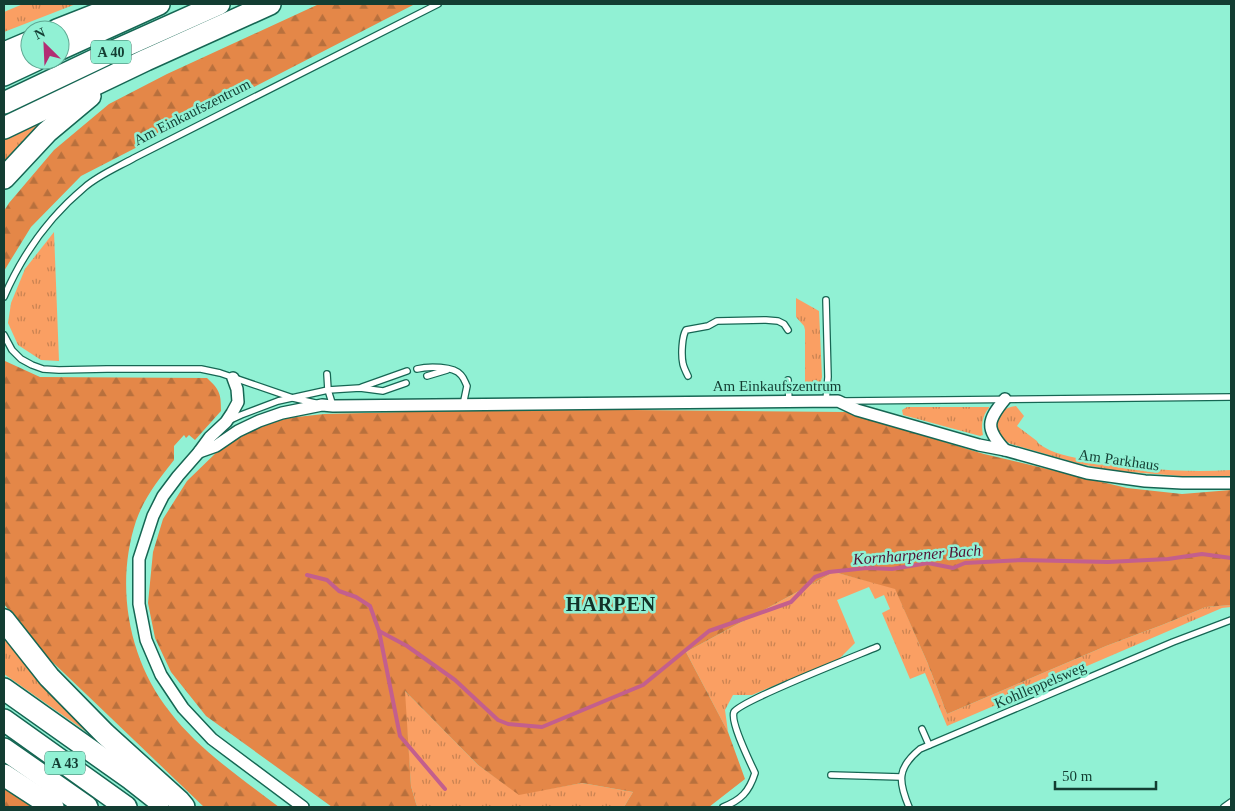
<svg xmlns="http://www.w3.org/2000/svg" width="1235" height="811" viewBox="0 0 1235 811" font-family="Georgia,serif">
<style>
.grass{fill:url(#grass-tufts)}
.forest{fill:url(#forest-firs)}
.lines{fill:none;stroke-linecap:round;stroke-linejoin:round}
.stream{stroke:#c35f8d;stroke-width:4}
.lane-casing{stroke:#166653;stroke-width:8}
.street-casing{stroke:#166653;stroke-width:14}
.highway-casing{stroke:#166653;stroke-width:24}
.lane{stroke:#fff;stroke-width:5.5}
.street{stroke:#fff;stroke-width:11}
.highway{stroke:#fff;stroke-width:21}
.labels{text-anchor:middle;stroke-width:5;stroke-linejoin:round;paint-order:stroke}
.shield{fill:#91f1d4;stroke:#397363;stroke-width:1}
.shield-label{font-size:14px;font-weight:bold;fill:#133d32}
.street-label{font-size:15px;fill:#133d32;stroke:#91f1d4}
.water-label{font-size:16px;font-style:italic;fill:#531234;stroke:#91f1d4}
.district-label{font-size:20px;font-weight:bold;letter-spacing:1px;fill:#123128;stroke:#91f1d4}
</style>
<defs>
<pattern id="grass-tufts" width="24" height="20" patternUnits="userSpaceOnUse" patternTransform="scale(1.25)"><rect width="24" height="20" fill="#fa9f63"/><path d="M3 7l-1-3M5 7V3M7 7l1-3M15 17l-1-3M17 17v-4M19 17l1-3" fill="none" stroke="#c98352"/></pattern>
<pattern id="forest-firs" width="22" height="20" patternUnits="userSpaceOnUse" patternTransform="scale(1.25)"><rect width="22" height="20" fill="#e48748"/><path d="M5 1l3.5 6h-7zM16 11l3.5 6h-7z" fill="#b8703d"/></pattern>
</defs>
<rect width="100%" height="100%" fill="#91f1d4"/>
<!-- grass -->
<g class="grass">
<path d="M23,4H76L4,32V12Z"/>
<path d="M56,113L4,170V139Z"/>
<path d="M54,232L59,361L41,360L18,345L8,323L11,303L25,269Z"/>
<path d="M796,298L819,311L822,377L819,388L807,393L805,391V330L804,326L796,317Z"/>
<path d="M1016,406L1024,416L1017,426L1037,441L1038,443C1052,454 1071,457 1089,460C1135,469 1184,473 1231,470V476H1180L1117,471L1080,464L1011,444C990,435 993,408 1016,406Z"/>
<path d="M907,407H989V408C982,416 981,425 983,435L980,436L903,415L902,410Z"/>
<path d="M834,572L895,588L928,664L947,714L1106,646L1162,625L1206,607L1231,605V607L1222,608L947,726L925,673L910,679L882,613L890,609L884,595L875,599L869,587L837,600L855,643L839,659L752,695H733L725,710L728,732L686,652Z"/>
<path d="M4,637C39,684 85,722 128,761L4,674Z"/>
<path d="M404,690L478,765L519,794L582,783L633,792L624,807H417L411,786Z"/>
</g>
<!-- forest -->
<g class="forest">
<path d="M319,4H415L81,176L31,227L4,271V211L9,203L54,150L109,104L167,74Z"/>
<path d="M4,357L5,361L40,377L207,378C220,390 221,394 221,411L195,440L189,435L186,438L184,435L174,446V460C159,479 144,498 136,521C115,585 128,659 170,712C199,750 241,778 279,807H204L41,651L4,604Z"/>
<path d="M528,409L845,412L984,454L1127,488L1182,494L1231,490V605L1206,607L1162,625L1106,646L947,714L928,664L895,589L834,572L686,652L728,732L745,779L709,807H624L633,792L582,783L519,795L478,765L405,691L411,786L417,807H332L206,716L171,672L155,638L148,603L153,552L163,519L187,481L222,447L257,428L288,418L324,414Z"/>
<path d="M4,786L38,807H4Z"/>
</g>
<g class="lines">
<!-- stream -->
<g class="stream">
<path d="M307,575L327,580L339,591L356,597L370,606L379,631L400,736L445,789"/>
<path d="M379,631L407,646L455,680L498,720L508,724L542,727L643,685L709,631L791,602L815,577L829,572L867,568L892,569L928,563L953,568L965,563L1021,560L1108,562L1168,559L1202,554L1231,558"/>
</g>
<defs>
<g id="lane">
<path d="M4,297C22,255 49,217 85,187C99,175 118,167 134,158L438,4"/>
<path d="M4,335L12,350L21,359L32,365L43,369L59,370L107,369H201L220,373L293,398L315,403"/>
<path d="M417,369C428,366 454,366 461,375C464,378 465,382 467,386L463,405"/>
<path d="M327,374L328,390L333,406"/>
<path d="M427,376L447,370"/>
<path d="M688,376C686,372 684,368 683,364C681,355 682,336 686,330L708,326L717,321L766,320L778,321L784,324L788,330"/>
<path d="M788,380L789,401"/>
<path d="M362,387L407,371"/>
<path d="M826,401L828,377L826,300"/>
<path d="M845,401L1231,397"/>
<path d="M230,420L241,415L278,401L328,390L360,388L383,391L406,383"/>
<path d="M922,729L929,745"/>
<path d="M831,775L901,777"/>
<path d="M723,807C741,800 749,792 755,773C750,762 730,722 734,712C740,701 858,655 877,647"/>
<path d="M909,807C898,781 897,768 920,749L1173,642L1231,620"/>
<path d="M1224,807L1231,802"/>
</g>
<g id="street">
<path d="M233,378L237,389L238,402L232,413L226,422L210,437L199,452L178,476L163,496L153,516L139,559V604L146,640L161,675L183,708L212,739L303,807"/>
<path d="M1005,450C985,428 987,421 1005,399"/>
<path d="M199,452L216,446L238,431L259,421L282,413L322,405L333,406L838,401L857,410L979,445L1005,450L1087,473L1145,481L1182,483H1231"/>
</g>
<g id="highway">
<path d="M57,30L123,4"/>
<path d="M60,49L159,4"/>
<path d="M4,53L30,42"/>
<path d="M4,75L36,60"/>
<path d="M4,103L105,55L219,4"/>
<path d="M4,128L146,60L270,4"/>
<path d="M4,178L47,132L90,96"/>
<path d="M4,620L49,677L105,734L179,801L184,807"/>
<path d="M4,689L131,779L159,801"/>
<path d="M4,720L126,807"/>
<path d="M4,749L87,807"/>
<path d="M4,775L53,807"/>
</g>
</defs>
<!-- lane casing -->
<use href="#lane" class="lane-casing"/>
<!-- street casing -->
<use href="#street" class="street-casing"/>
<!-- highway casing -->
<use href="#highway" class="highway-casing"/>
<!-- lane -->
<use href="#lane" class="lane"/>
<!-- street -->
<use href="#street" class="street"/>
<!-- highway -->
<use href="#highway" class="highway"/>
</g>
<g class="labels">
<!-- shield labels -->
<g class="shield">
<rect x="91" y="40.5" width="40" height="23" rx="4"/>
<rect x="45" y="751.5" width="40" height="23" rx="4"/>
</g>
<g class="shield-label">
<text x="111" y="57">A 40</text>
<text x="65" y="768">A 43</text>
</g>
<!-- street labels -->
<g class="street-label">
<text transform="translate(192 112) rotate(-27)" y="5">Am Einkaufszentrum</text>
<text x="777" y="391">Am Einkaufszentrum</text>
<text transform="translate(1119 460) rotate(8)" y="5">Am Parkhaus</text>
<text transform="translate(1040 685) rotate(-23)" y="5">Kohlleppelsweg</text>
</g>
<!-- water labels -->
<g class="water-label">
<text transform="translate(917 554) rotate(-4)" y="6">Kornharpener Bach</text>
</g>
<!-- district labels -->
<g class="district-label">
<text x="611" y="611">HARPEN</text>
</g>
</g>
<!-- border -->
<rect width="1235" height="811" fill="none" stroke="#133d32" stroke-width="10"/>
<!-- north arrow -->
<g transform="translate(45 45) rotate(336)"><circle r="24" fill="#91f1d4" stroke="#5fa993"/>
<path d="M0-4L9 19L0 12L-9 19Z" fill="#b22d73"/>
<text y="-8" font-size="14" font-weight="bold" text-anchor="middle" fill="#133d32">N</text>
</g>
<!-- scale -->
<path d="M1055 781v8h101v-8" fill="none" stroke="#133d32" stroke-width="2.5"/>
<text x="1062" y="781" font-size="15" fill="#133d32" stroke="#91f1d4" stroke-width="4" paint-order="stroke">50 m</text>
</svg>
